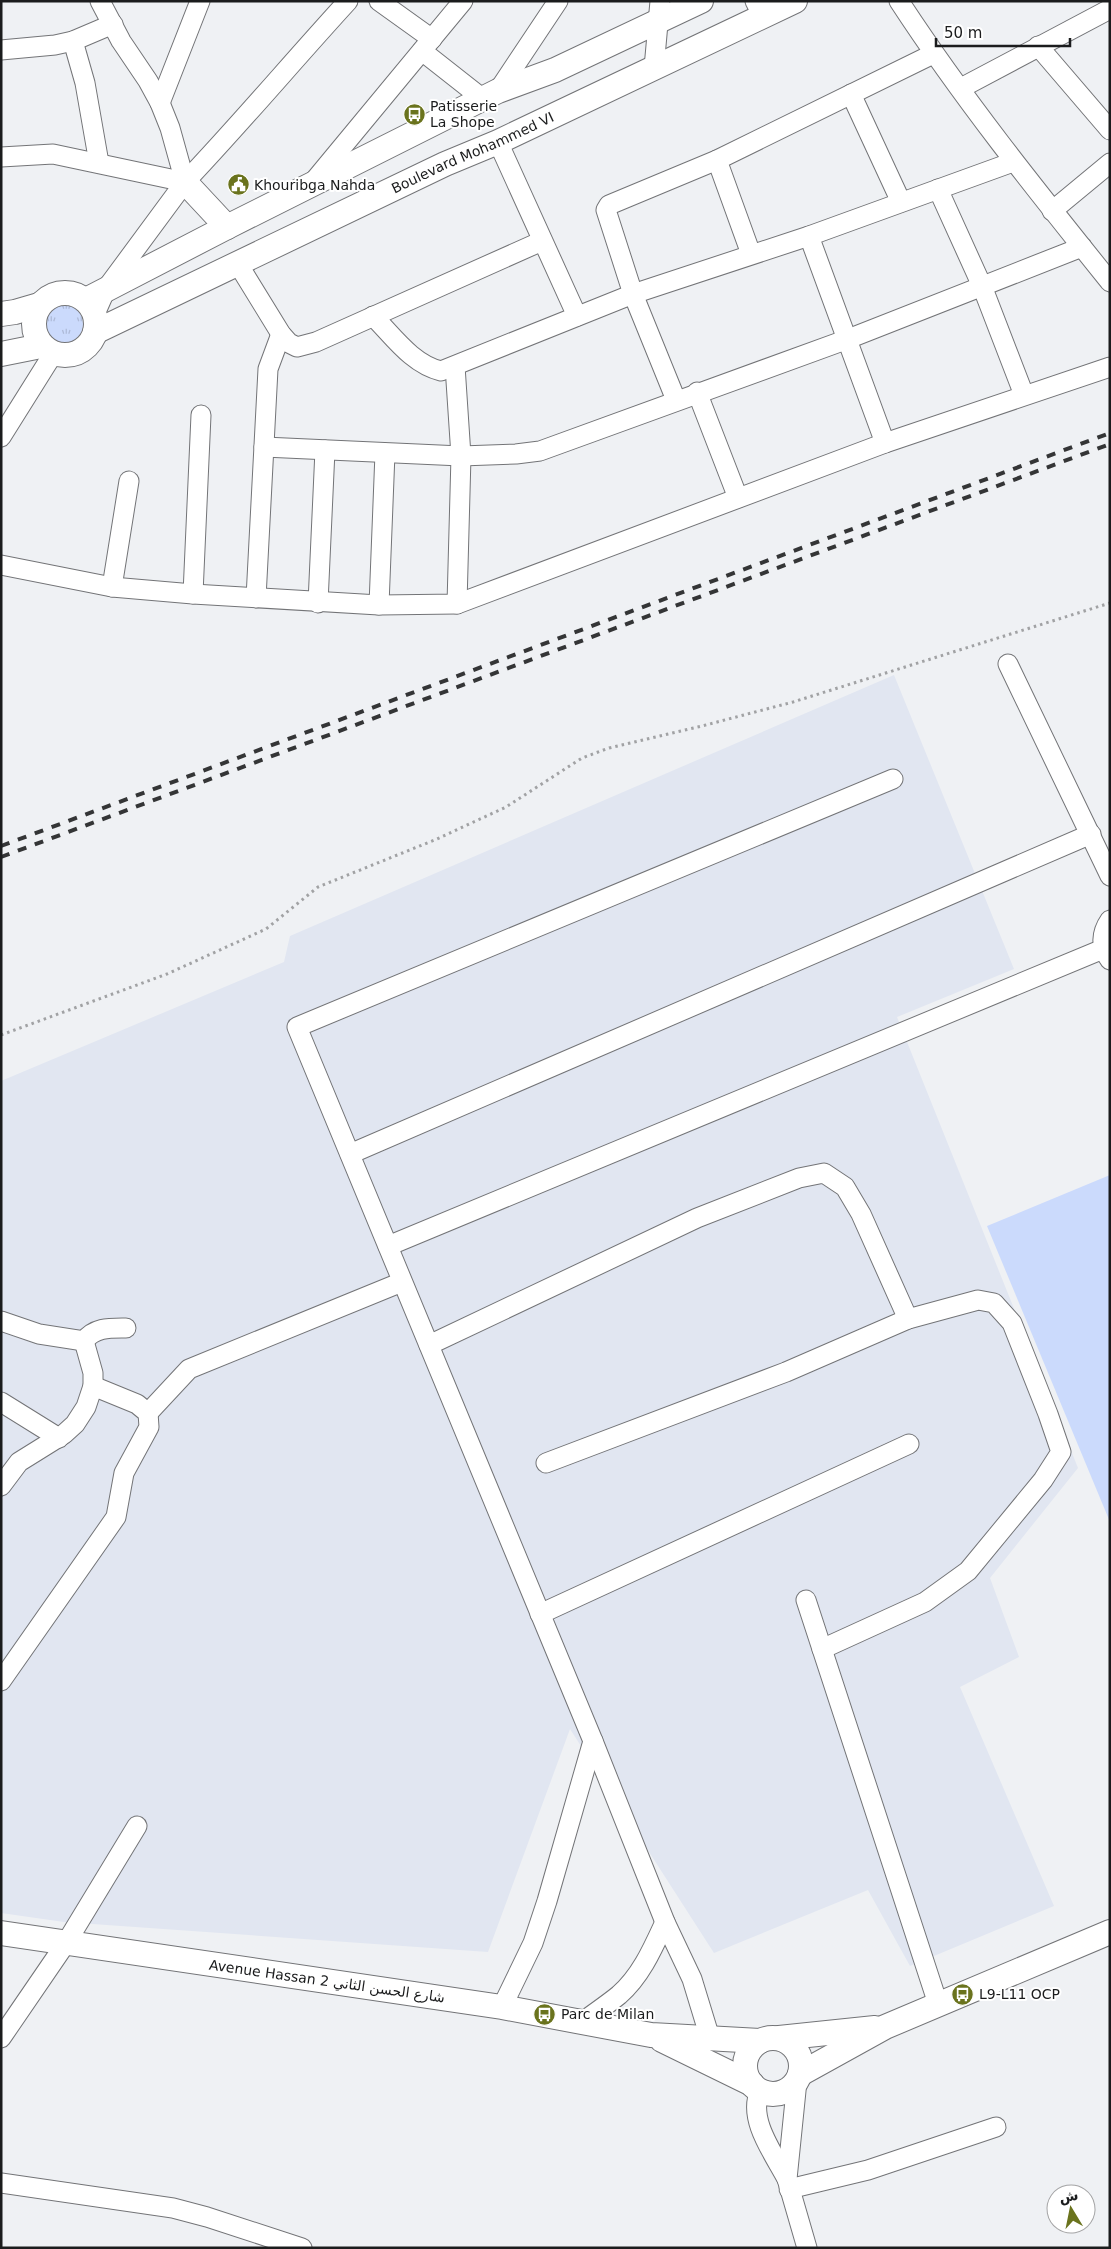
<svg xmlns="http://www.w3.org/2000/svg" width="1111" height="2249" viewBox="0 0 1111 2249" font-family="'DejaVu Sans','Noto Sans Arabic',sans-serif">
<style>
.built{fill:#e1e6f1}
.grass{fill:#cbdafc}
.park{fill:url(#park-tufts)}
.lines{fill:none;stroke-linecap:round;stroke-linejoin:round}
.minor-casing{stroke:#737477;stroke-width:21}
.major-casing{stroke:#737477;stroke-width:26}
.path{stroke:#a1a2a4;stroke-width:3;stroke-dasharray:2.5 4;stroke-linecap:butt}
.minor{stroke:#fff;stroke-width:19}
.major{stroke:#fff;stroke-width:24}
.rail{stroke:#343536;stroke-width:4;stroke-dasharray:9 9;stroke-linecap:butt}
.labels{text-anchor:middle;stroke-width:4;stroke-linejoin:round;paint-order:stroke}
.poi-label{font-size:14px;fill:#1b1c1d;stroke:#fff;text-anchor:start}
.street-label{font-size:14px;fill:#1b1c1d;stroke:#fff}
</style>
<defs>
<pattern id="park-tufts" width="24" height="20" patternUnits="userSpaceOnUse" patternTransform="scale(1.25)"><rect width="24" height="20" fill="#cbdafc"/><path d="M3 7l-1-3M5 7V3M7 7l1-3M15 17l-1-3M17 17v-4M19 17l1-3" fill="none" stroke="#aebad8"/></pattern>
</defs>
<rect width="100%" height="100%" fill="#eff1f4"/>
<!-- built -->
<path class="built" d="M894,675L1014,969L897,1017L1078,1468L990,1578L1019,1657L960,1687L1054,1906L910,1966L868,1890L714,1953L570,1729L488,1952L64,1922L1,1913V1081L284,962L290,936Z"/>
<!-- grass -->
<path class="grass" d="M1110,1175V1522L987,1226Z"/>
<!-- park -->
<circle class="park" cx="63" cy="324" r="20"/>
<g class="lines">
<defs>
<g id="minor">
<path d="M379,1L432,39"/>
<path d="M755,1L763,17"/>
<path d="M899,1C963,99 1037,191 1110,282"/>
<path d="M73,41L85,83L99,163"/>
<path d="M1038,46L1110,130"/>
<path d="M1,50L55,45L73,41L113,24"/>
<path d="M422,51L483,99"/>
<path d="M654,68L660,1"/>
<path d="M961,88L1110,9"/>
<path d="M498,91L558,1"/>
<path d="M851,94L901,202"/>
<path d="M160,103L200,1"/>
<path d="M498,142L577,316"/>
<path d="M1,157L53,154L185,182C241,123 293,61 348,1"/>
<path d="M314,181L463,1"/>
<path d="M938,189L982,286L1024,395"/>
<path d="M1052,211L1110,163"/>
<path d="M809,236L885,443"/>
<path d="M751,254L717,160L933,54"/>
<path d="M238,264L281,334L289,343L297,347L316,342L542,241"/>
<path d="M95,314L106,289L185,182L170,128L160,103L148,81L121,41L100,1"/>
<path d="M373,316C393,336 412,364 441,371L633,294L809,236L1013,162"/>
<path d="M455,366L461,456L457,604"/>
<path d="M697,392L738,498"/>
<path d="M676,400L633,294L606,210L609,205L717,160"/>
<path d="M1,437L53,354"/>
<path d="M264,447L461,456L516,454L540,451L848,339L1082,247"/>
<path d="M1,565L112,587L193,594L379,605L457,604L885,443L1110,367"/>
<path d="M112,587L129,481"/>
<path d="M193,594L201,415"/>
<path d="M256,598L268,369L281,334"/>
<path d="M318,603L325,450"/>
<path d="M379,605L385,453"/>
<path d="M1008,664L1110,876"/>
<path d="M1110,960C1100,947 1101,933 1110,920"/>
<path d="M350,1154L1091,834"/>
<path d="M388,1246L1103,949"/>
<path d="M1,1321L39,1334L84,1341"/>
<path d="M84,1341C95,1327 110,1328 126,1328"/>
<path d="M429,1345L697,1218L799,1178L824,1173L845,1187L861,1214L908,1319"/>
<path d="M1,1402L59,1438"/>
<path d="M148,1413L189,1369L397,1284"/>
<path d="M546,1463L786,1372L908,1319L978,1300L994,1303L1012,1323L1048,1414L1061,1452L1043,1480L968,1571L925,1602L822,1649"/>
<path d="M1,1486L19,1462L64,1434L75,1424L86,1407L93,1386V1373L84,1341"/>
<path d="M806,1600L938,2004"/>
<path d="M540,1614L909,1444"/>
<path d="M1,1681L116,1517L124,1473L149,1427L148,1413L137,1404L93,1386"/>
<path d="M502,2007L533,1943L547,1901L593,1741"/>
<path d="M584,2021C596,2012 608,2004 619,1995C641,1976 653,1948 665,1922"/>
<path d="M1,2038L66,1943L137,1826"/>
<path d="M710,2038L692,1979L665,1922L593,1741L297,1027L893,779"/>
<path d="M797,2081L787,2179L807,2248"/>
<path d="M760,2091C747,2119 774,2154 787,2179"/>
<path d="M1,2183L173,2208L207,2217L302,2248"/>
<path d="M789,2189L868,2170L996,2127"/>
</g>
<g id="major">
<path d="M185,182L227,227"/>
<circle cx="65" cy="324" r="31"/>
<path d="M86,300L227,227L498,91L555,70L701,1"/>
<path d="M1,314L15,312L39,305"/>
<path id="s1" d="M95,332L445,164L498,142L795,1"/>
<path d="M1,354L41,346"/>
<path d="M1,1933L502,2007L651,2035L760,2041"/>
<path d="M779,2038L875,2028"/>
<circle cx="773" cy="2066" r="28"/>
<path d="M662,2040L752,2084"/>
<path d="M800,2074L885,2027L1110,1932"/>
</g>
</defs>
<!-- minor casing -->
<use href="#minor" class="minor-casing"/>
<!-- major casing -->
<use href="#major" class="major-casing"/>
<!-- path -->
<path class="path" d="M1,1035L167,974L266,929L318,887L437,839L506,807L582,758L609,748L702,726L793,702L1110,603"/>
<!-- minor -->
<use href="#minor" class="minor"/>
<!-- major -->
<use href="#major" class="major"/>
<!-- rail -->
<g class="rail">
<path d="M1,846L1110,433"/>
<path d="M1,857L1110,444"/>
</g>
</g>
<!-- icons -->
<defs>
<symbol id="bus-disc" viewBox="-11 -11 22 22"><circle r="9.5" fill="#6a731d" stroke="#fff"/><path d="M-5-6H5V4H4V6H2V4H-2V6H-4V4H-5ZM-3.5-4V0h7V-4ZM-3.5 1.2v1.5H-2V1.2ZM2 1.2v1.5H3.5V1.2Z" fill="#fff"/></symbol>
<symbol id="civic-disc" viewBox="-11 -11 22 22"><circle r="9.5" fill="#6a731d" stroke="#fff"/><path d="M-.6-6.5H3V-4.5H.6V-3L4-1V1h2V6H-6V1h2V-1L-.6-3ZM-1.2 2.5V6h2.4V2.5Z" fill="#fff"/></symbol>
</defs>
<g fill-rule="evenodd">
<use href="#bus-disc" x="402" y="102" width="25" height="25"/>
<use href="#civic-disc" x="226" y="172" width="25" height="25"/>
<use href="#bus-disc" x="950" y="1982" width="25" height="25"/>
<use href="#bus-disc" x="532" y="2002" width="25" height="25"/>
</g>
<g class="labels">
<!-- poi labels -->
<g class="poi-label">
<text x="430" y="111">Patisserie<tspan x="430" dy="16">La Shope</tspan></text>
<text x="254" y="190">Khouribga Nahda</text>
<text x="979" y="1999">L9-L11 OCP</text>
<text x="561" y="2019">Parc de Milan</text>
</g>
<!-- street labels -->
<g class="street-label">
<text dy="5" stroke="none"><textPath href="#s1" startOffset="418">Boulevard Mohammed VI</textPath></text>
<text transform="translate(327 1981) rotate(8)" y="5">Avenue Hassan 2 شارع الحسن الثاني</text>
</g>
</g>
<!-- border -->
<rect width="1111" height="2249" fill="none" stroke="#1b1c1d" stroke-width="5"/>
<!-- north arrow -->
<g transform="translate(1071 2209) rotate(350)"><circle r="24" fill="#ffffff" stroke="#a4a4a5"/>
<path d="M0-4L9 19L0 12L-9 19Z" fill="#6a731d"/>
<text y="-8" font-size="14" font-weight="bold" text-anchor="middle" fill="#1b1c1d">ش</text>
</g>
<!-- scale -->
<path d="M936 38v8h134v-8" fill="none" stroke="#1b1c1d" stroke-width="2.5"/>
<text x="944" y="38" font-size="15" fill="#1b1c1d" stroke="#ffffff" stroke-width="4" paint-order="stroke">50 m</text>
</svg>
